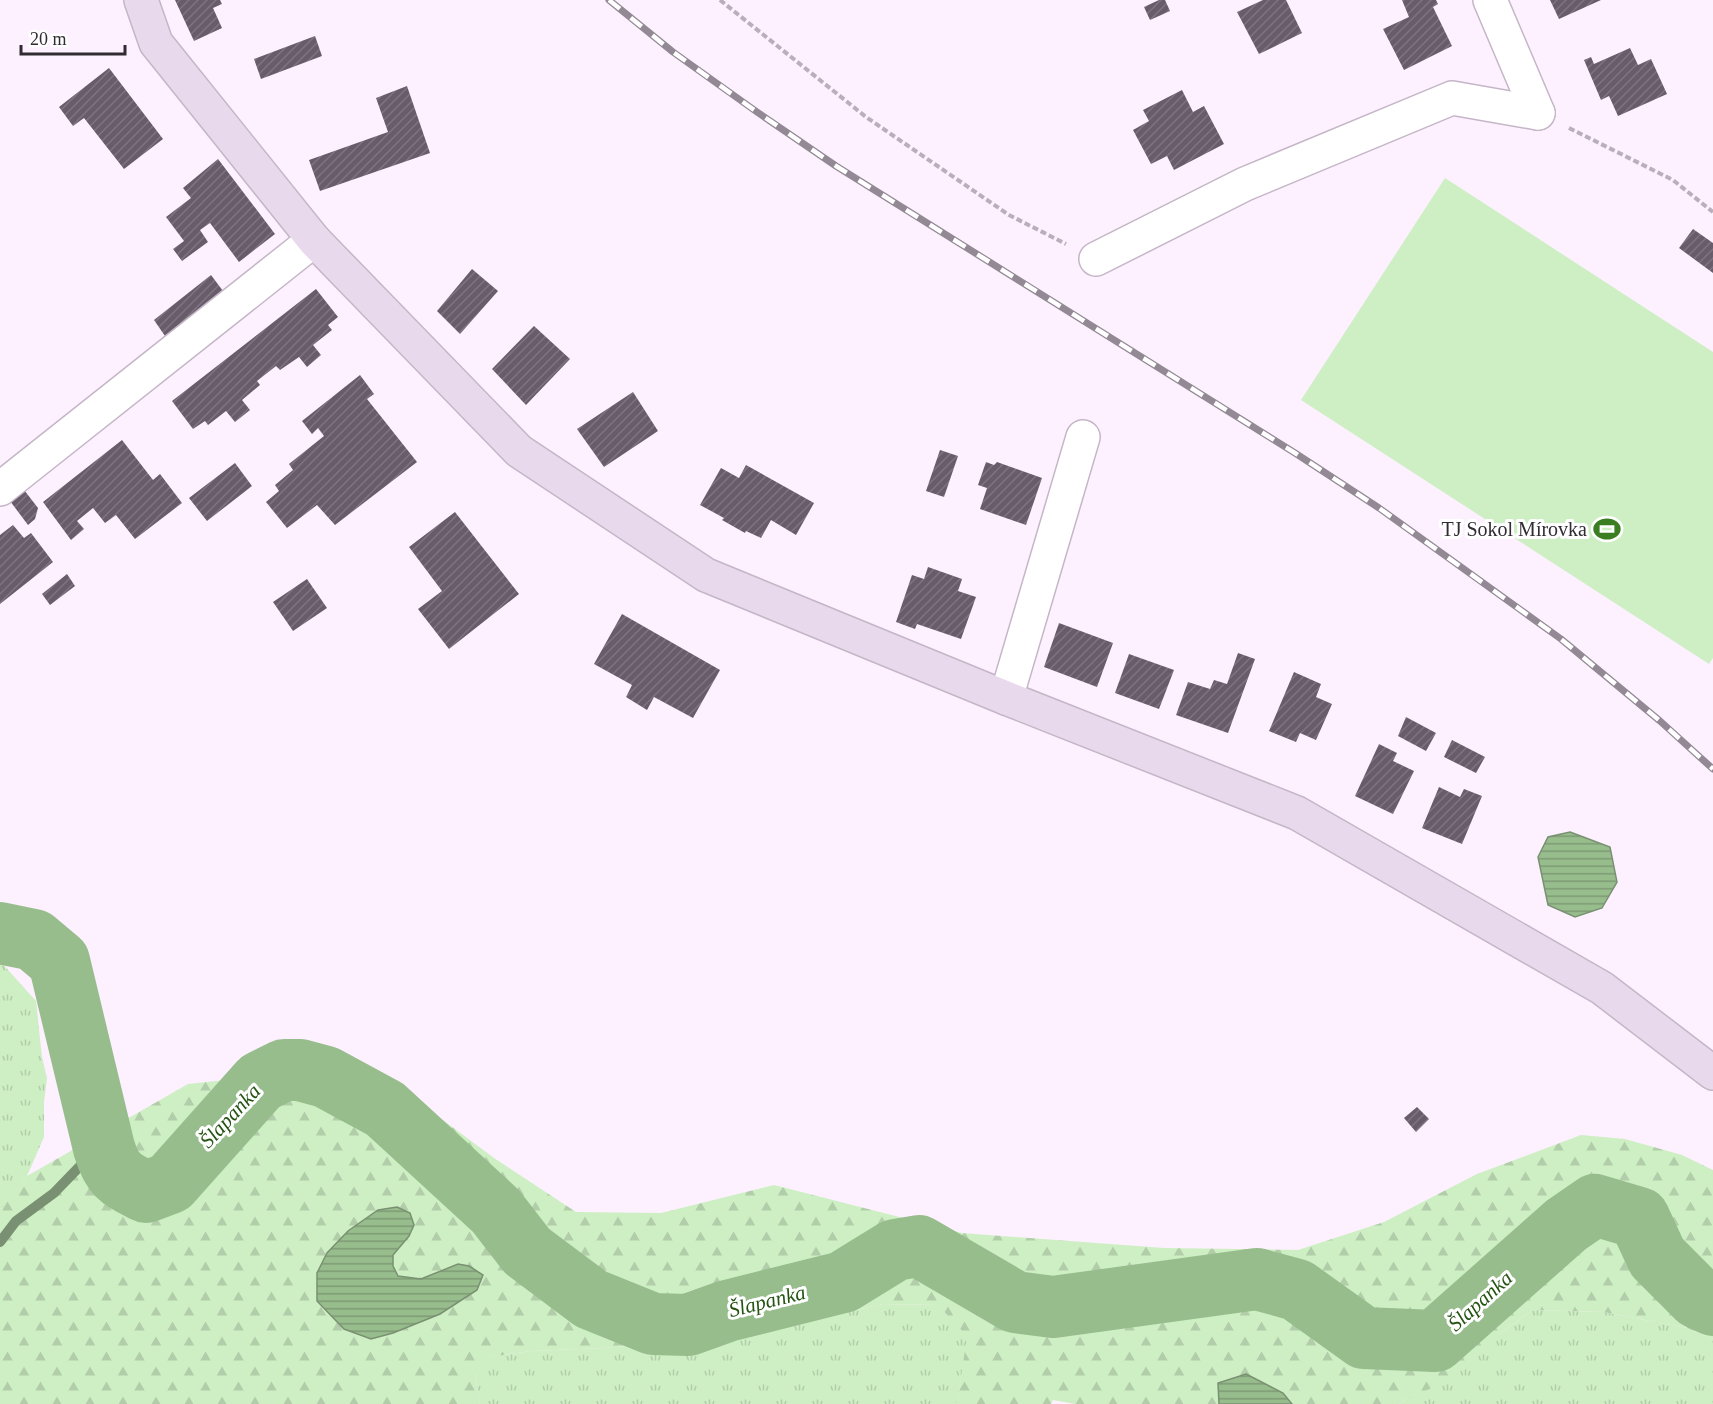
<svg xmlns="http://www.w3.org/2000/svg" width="1713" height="1404" viewBox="0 0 1713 1404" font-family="Georgia,serif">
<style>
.grass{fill:url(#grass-tufts)}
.forest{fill:url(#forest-firs);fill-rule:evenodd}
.pitch{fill:#ceefc4}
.water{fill:url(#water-rules);stroke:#799172;stroke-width:1.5}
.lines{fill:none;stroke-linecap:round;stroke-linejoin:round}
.stream{stroke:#799172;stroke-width:10}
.river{stroke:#98bd8d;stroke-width:62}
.building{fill:url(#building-hatch)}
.street-casing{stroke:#c5b6c7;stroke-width:36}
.secondary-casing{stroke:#c5b6c7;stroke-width:36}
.path{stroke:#b9afbb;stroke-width:4;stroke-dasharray:6 3;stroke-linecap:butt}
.street{stroke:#fff;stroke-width:33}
.secondary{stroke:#e9d9ec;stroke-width:33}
.rail-casing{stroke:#928994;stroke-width:7}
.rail{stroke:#fff;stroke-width:4.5;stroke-dasharray:14;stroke-linecap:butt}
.labels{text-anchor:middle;stroke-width:6;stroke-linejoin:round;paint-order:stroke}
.poi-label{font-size:20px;fill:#312b32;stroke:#fff;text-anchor:end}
.water-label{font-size:21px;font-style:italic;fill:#245312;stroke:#fff}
</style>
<defs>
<pattern id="grass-tufts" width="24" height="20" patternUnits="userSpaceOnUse" patternTransform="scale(1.5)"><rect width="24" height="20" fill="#ceefc4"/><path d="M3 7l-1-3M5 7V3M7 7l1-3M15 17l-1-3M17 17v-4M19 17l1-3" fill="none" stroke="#b1cda9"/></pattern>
<pattern id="forest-firs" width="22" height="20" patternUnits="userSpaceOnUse" patternTransform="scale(1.5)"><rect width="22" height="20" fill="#ceefc4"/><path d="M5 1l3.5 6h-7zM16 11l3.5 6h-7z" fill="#b1cda9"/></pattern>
<pattern id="water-rules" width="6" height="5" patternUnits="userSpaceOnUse" patternTransform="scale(1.5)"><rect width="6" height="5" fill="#98bd8d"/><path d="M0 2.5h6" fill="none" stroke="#7d9a74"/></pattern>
<pattern id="building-hatch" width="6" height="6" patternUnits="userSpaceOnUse" patternTransform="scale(1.5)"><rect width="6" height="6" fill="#685b6a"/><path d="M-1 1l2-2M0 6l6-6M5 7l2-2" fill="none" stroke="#7e7480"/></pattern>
</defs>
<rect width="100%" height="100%" fill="#fdf0ff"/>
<!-- grass -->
<g class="grass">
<path d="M0,961L36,1001L42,1057L47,1078L44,1102V1137L27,1176L3,1208L0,1209Z"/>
<path d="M883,1304L939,1305L968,1336L957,1404H480L475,1376L489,1357L531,1351L603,1348L679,1342L801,1323Z"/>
<path d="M1533,1310L1603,1312L1687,1328L1713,1339V1404H1399Z"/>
</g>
<!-- forest -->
<path class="forest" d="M263,1076L349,1087L443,1120L494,1158L576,1212L661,1213L774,1185L962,1233L1164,1248L1298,1250L1384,1222L1477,1174L1581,1135L1625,1139L1682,1155L1713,1170V1339L1687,1328L1603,1312L1533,1310L1499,1334L1446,1382L1406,1399L1399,1404H1292L1283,1393L1218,1383L1219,1404H1075L1053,1400L1051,1404H957L967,1336L938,1305L883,1304L801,1323L679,1342L603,1348L531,1351L490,1357L475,1376L480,1404H0V1209L2,1208L27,1176L188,1084ZM409,1236L393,1255V1266L398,1276L421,1279L458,1265L344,1329L327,1253Z"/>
<!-- pitch -->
<path class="pitch" d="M1445,178L1713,352V658L1709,664L1301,400Z"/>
<!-- water -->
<g class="water">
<path d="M1570,832L1610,847L1617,882L1602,908L1575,917L1548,905L1538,857L1548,837Z"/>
<path d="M397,1207L410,1213L414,1225L409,1236L393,1255V1266L398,1276L421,1279L458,1264L469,1266L483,1275L477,1290L440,1314L393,1333L371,1339L344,1329L317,1301V1273L327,1253L348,1231L378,1210Z"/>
<path d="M1246,1374L1283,1393L1292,1404H1219L1218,1383Z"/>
</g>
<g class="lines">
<!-- stream -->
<path class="stream" d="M0,1242L16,1221L54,1193L82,1164L107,1158"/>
<!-- river -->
<path class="river" d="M0,933L34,940L59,961L104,1148C113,1177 121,1179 146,1192L170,1183L260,1082L284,1070H300L326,1077L385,1109L496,1211L527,1251L591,1299L653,1324L688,1325L727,1311L843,1282L895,1250L919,1246L1015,1302L1053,1307L1257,1279L1297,1290L1364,1338L1435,1341L1566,1225L1595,1205L1639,1218L1657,1257L1698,1298L1713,1305"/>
</g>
<!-- building -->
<g class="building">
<path d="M175,0H220L222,4L213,8L222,28L194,41Z"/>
<path d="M1159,0H1165L1170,11L1150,20L1144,7Z"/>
<path d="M1263,0H1286L1302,33L1259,54L1237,12Z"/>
<path d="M1402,0H1436L1438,4L1433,7L1452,46L1404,70L1383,29L1409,17Z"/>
<path d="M1550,0H1601L1559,19Z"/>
<path d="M315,36L322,56L261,79L254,59Z"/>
<path d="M1630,48L1638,65L1651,59L1667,94L1618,116L1609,96L1601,100L1584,60L1591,57L1594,64Z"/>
<path d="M109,68L163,139L124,169L84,118L73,126L59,107Z"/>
<path d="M407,86L430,153L320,191L309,160L388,132L376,98Z"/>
<path d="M1182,90L1193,112L1204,106L1224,144L1174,170L1167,156L1151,164L1133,130L1149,121L1143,110Z"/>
<path d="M218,159L275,234L239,262L210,223L200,230L208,242L182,261L173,249L184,241L166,217L191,198L183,188Z"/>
<path d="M1693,229L1713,243V273L1679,248Z"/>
<path d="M472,269L498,291L460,334L437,311Z"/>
<path d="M211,275L223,291L165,336L154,320Z"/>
<path d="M316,289L338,317L328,325L332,330L313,345L321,355L307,367L299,357L280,370L276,366L257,381L260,385L242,400L250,410L235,422L226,411L208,425L205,421L193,429L172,401Z"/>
<path d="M534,326L570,359L526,405L492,369Z"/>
<path d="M360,375L374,394L367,399L417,462L335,525L317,505L287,528L266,502L279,491L275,485L293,470L289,464L324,436L318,428L312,434L302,421Z"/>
<path d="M633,392L658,431L604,467L577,429Z"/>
<path d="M122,440L153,480L160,474L182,503L135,539L116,515L105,523L93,508L77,521L84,529L71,540L43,502Z"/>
<path d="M940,450L958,456L944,497L926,491Z"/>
<path d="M986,462L994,465L997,462L1042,478L1026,525L980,509L987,488L978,485Z"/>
<path d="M235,463L252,486L207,521L189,498Z"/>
<path d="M746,465L814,503L796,535L771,520L761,538L746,531L745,533L722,520L724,518L700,505L721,468L739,478Z"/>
<path d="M21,486L38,508L35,519L28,525L7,497Z"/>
<path d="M455,512L519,594L449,649L418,609L442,591L409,547Z"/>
<path d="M13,525L24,538L31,533L53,562L0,604V535Z"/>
<path d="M928,567L962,579L958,591L976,597L961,639L917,624L915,629L896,622L912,575L924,579Z"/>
<path d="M67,574L75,586L50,605L42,594Z"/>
<path d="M307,579L327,608L293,631L273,602Z"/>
<path d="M622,614L720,670L693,718L654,697L647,710L626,697L632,685L594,664Z"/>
<path d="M1059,623L1113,643L1097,687L1044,667Z"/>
<path d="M1238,653L1255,659L1228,733L1176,715L1188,682L1210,689L1214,680L1227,684Z"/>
<path d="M1129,654L1174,670L1159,709L1115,693Z"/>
<path d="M1294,672L1321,684L1316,697L1332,704L1316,740L1300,733L1296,742L1269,731Z"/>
<path d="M1406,717L1436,733L1426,751L1398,736Z"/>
<path d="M1452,740L1485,757L1476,773L1444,757Z"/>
<path d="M1379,744L1397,753L1393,761L1414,771L1393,814L1355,796Z"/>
<path d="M1439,787L1460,797L1464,789L1482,796L1462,844L1422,828Z"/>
<path d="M1417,1107L1429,1119L1416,1132L1404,1118Z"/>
</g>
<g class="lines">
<defs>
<g id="street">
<path d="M1490,0L1538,113"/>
<path d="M1096,259L1245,184L1452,98L1538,113"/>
<path d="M0,489L314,240"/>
<path d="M1006,698L1083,437"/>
</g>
<path id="secondary" d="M141,0L156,43L314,240L519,451L706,575L1006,698L1297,813L1602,988L1713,1073"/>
</defs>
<!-- street casing -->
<use href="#street" class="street-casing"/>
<!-- secondary casing -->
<use href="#secondary" class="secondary-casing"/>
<!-- path -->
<g class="path">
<path d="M720,0L866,117L1009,215L1066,244"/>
<path d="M1569,128L1673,180L1713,212"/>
</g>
<!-- street -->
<use href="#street" class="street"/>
<!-- secondary -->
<use href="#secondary" class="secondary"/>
<defs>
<path id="rail" d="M609,0L673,52L757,112L836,166L1295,453L1379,508L1561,639L1660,721L1713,769"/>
</defs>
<!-- rail casing -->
<use href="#rail" class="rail-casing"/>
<!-- rail -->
<use href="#rail" class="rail"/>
</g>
<!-- icons -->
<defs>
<symbol id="stadium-bare" viewBox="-9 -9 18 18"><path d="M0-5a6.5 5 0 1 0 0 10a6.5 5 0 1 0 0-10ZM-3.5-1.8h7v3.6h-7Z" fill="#3b7e21" stroke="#fff" stroke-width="2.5" paint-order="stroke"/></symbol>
</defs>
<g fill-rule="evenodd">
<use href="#stadium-bare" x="1588" y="510" width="38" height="38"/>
</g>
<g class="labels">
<!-- poi labels -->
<g class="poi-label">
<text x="1587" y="536">TJ Sokol Mírovka</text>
</g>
<!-- water labels -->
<g class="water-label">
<text transform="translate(230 1116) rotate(-47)" y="7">Šlapanka</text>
<text transform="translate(767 1301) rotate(-14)" y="7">Šlapanka</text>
<text transform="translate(1480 1301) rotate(-42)" y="7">Šlapanka</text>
</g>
</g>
<!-- scale -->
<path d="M21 45v9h104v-9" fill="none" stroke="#312b32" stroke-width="3"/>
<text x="30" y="45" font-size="18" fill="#312b32" stroke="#ffffff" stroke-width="4.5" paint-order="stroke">20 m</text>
</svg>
